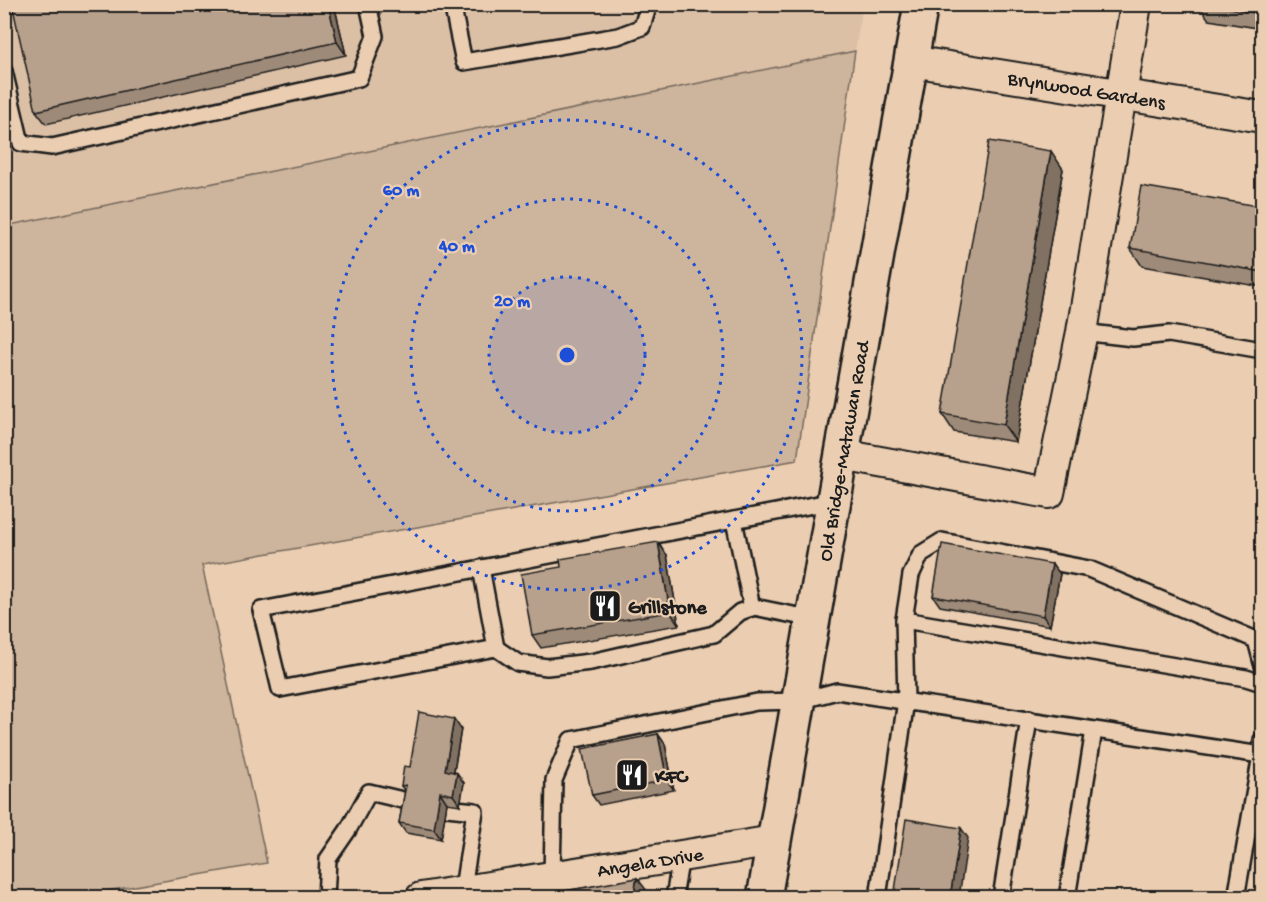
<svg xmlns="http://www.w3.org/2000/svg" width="1267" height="902" viewBox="0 0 1267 902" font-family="'Gochi Hand',sans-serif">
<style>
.built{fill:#dcc0a6}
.green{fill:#cdb49c;stroke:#74685c;stroke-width:1.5}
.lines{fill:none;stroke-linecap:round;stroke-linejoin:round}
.lane-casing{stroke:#1c1c1c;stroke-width:20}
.street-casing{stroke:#1c1c1c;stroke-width:34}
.secondary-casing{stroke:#1c1c1c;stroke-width:38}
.lane{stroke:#ebceb1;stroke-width:15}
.street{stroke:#ebceb1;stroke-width:30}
.secondary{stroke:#ebceb1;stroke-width:33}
.wall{fill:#9e8a78;stroke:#1c1c1c;stroke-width:1.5}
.shaded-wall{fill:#817162;stroke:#1c1c1c;stroke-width:1.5}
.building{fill:#b8a18c;stroke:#1c1c1c;stroke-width:1.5}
.ring{fill:none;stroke:#1d4ed8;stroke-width:3;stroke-dasharray:3 6}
.labels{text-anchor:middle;stroke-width:4.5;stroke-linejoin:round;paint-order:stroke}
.street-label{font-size:20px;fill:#1c1c1c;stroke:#ebceb1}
.poi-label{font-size:20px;font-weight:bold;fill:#1c1c1c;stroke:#ebceb1;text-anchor:start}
.centre{fill:#1d4ed8;stroke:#ebceb1;stroke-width:3}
.ring-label{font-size:18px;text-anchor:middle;font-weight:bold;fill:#1d4ed8;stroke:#ebceb1;stroke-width:4.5;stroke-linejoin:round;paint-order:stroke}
</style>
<rect width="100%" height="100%" fill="#ebceb1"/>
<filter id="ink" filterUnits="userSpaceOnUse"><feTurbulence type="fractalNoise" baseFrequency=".0167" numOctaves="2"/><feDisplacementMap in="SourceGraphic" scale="12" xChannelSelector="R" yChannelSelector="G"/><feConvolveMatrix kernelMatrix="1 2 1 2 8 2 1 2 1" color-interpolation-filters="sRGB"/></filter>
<g filter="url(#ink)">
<!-- built -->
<path class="built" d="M5,5H863L855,51L5,226Z"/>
<!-- green -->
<path class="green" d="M855,51L797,460L202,565L267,863L72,897H5V226Z"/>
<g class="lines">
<defs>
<g id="lane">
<path d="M452,4L464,62L618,36L642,27L649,4"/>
<path d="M4,71L21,143L52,147L359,78L375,36L368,4"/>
<path d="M1082,332L1133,338L1169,334L1262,350"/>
<path d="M734,520L752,608"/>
<path d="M481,568L496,648"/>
<path d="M813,619L754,607L740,612L714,634L591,662L547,667L518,663L496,648L280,689L261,610L834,501"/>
<path d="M904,620L1246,678L1262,683"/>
<path d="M1261,755L1262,740"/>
<path d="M447,808L475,811L462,895"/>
<path d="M552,877L554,780L571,740L757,702L799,701L837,691L1261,755L1236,898"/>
<path d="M326,898L328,859L348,830L369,792L411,802"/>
<path d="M674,898L681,856"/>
<path d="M878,898L906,700L904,620L911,575L921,554L942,541L1089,569L1256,640L1262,663"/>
<path d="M1001,898L1029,719"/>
<path d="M1067,898L1094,730"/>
</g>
<g id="street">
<path id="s1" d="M911,61L1262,117"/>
<path d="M842,455L1049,493L1082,332L1136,4"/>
<path id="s2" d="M421,898L774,841"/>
</g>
<g id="secondary">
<path id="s3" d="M764,898L921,4"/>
</g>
</defs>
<!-- lane casing -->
<use href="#lane" class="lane-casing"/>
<!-- street casing -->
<use href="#street" class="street-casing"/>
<!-- secondary casing -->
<use href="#secondary" class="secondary-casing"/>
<!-- lane -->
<use href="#lane" class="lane"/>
<!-- street -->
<use href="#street" class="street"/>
<!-- secondary -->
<use href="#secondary" class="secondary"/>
</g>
<!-- wall -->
<g class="wall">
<path d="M334,4L346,55L46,124L36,111Z"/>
<path d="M1198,4H1263V29L1209,20Z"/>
<path d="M1063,169L1016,442L954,432L942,414Z"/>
<path d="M1263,207V287L1142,266L1130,248Z"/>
<path d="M667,555L679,625L541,648L532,635Z"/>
<path d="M1052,564L1060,574L1050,626L940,606L933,596Z"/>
<path d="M461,729L454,772L457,773L464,783L460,805L447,803L441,839L406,833L399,823L405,791L401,786L410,767Z"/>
<path d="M658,734L665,744L674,790L599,805L592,795Z"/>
</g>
<!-- shaded-wall -->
<g class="shaded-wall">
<path d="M328,4H334L346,55L337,42Z"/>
<path d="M1258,4H1263V22L1256,13Z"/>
<path d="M1051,151L1063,169L1016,442L1004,425Z"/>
<path d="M658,542L667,555L679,625L670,612Z"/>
<path d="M1052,564L1060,574L1050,626L1043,616Z"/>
<path d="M454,719L461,729L452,781L445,770Z"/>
<path d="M658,734L665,744L674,790L667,780Z"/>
<path d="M457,773L464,783L460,805L453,795Z"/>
<path d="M440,792L447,803L441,839L434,829Z"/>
<path d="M961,828L968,838L959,897H950Z"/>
<path d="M637,878L647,891L645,897H633Z"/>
</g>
<!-- building -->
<g class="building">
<path d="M12,4H328L337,42L36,111Z"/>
<path d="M1211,4H1258L1256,13Z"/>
<path d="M989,141L1051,151L1004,425L942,414Z"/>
<path d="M1141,186L1263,207V272L1130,248Z"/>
<path d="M658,542L670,612L532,635L521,574L561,567L560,559Z"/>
<path d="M942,544L1052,564L1043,616L933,596Z"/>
<path d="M419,712L454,719L445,770L457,773L453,795L440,792L434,829L399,823L406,785L401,786L404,766L410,767Z"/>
<path d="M658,734L667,780L592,795L582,749Z"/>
<path d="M906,819L961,828L950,897H894Z"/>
<path d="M1263,860V897H1256Z"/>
<path d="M637,878L633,897H533Z"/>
</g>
</g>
<!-- distance rings -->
<circle cx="567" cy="355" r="78" fill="#1d4ed8" fill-opacity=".12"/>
<g class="ring">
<circle cx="567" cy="355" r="78"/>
<circle cx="567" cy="355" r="156"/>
<circle cx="567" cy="355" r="235"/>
</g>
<!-- icons -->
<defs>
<symbol id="restaurant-square" viewBox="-11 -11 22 22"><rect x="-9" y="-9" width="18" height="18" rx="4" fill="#1c1c1c" stroke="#ebceb1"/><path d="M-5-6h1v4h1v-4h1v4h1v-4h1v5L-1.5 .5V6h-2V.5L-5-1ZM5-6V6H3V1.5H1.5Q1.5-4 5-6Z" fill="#fff"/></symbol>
</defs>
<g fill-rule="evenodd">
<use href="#restaurant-square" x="586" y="587" width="38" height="38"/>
<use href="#restaurant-square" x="613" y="756" width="38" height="38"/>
</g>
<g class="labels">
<!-- street labels -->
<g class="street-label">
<text dy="7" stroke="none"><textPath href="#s1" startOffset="178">Brynwood Gardens</textPath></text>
<text dy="7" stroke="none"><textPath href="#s3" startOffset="454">Old Bridge-Matawan Road</textPath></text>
<text dy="7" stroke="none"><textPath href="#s2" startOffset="232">Angela Drive</textPath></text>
</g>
<!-- poi labels -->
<g class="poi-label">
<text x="628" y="613">Grillstone</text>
<text x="655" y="782">KFC</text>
</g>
</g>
<circle cx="567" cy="355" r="9" class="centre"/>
<g class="ring-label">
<text x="401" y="195">60 m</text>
<text x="457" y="251">40 m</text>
<text x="512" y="306">20 m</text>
</g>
<!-- margin -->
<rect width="1267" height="902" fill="none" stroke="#ebceb1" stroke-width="24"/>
<rect x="12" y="12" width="1243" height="878" fill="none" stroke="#1c1c1c" stroke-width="2" filter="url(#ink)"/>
</svg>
